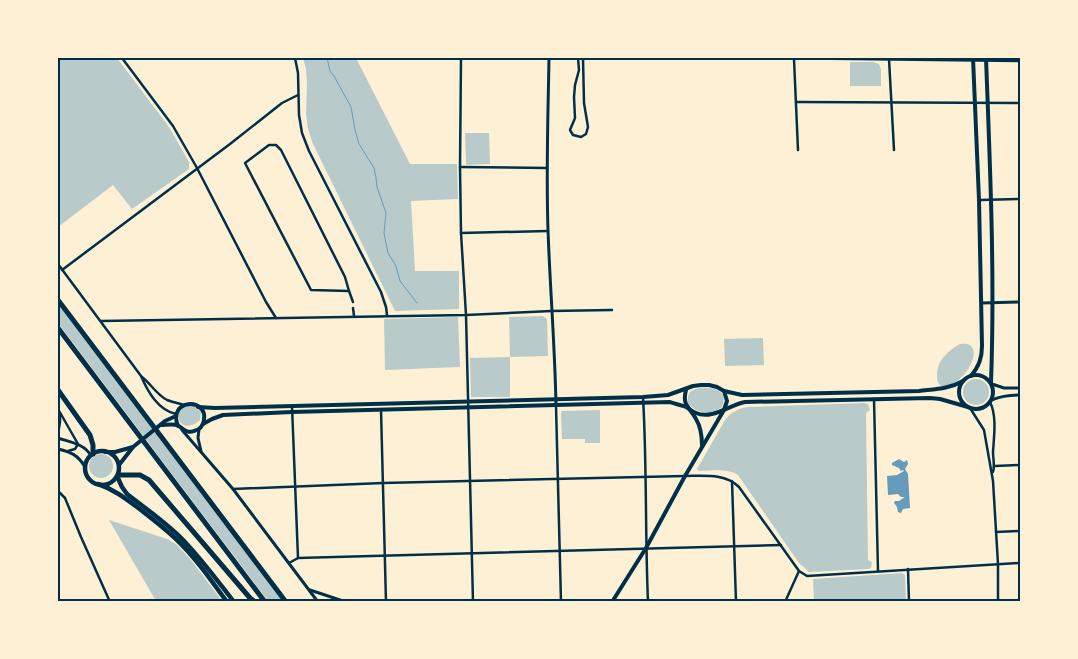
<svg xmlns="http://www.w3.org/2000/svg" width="1078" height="659" viewBox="0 0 1078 659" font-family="Montserrat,sans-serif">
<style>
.green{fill:#b9caca}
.water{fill:#669bbc}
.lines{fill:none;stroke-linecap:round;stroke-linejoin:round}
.stream{stroke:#669bbc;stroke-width:1}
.minor{stroke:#003049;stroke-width:2.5}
.tertiary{stroke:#003049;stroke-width:3}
.secondary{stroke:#003049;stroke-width:4}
.trunk{stroke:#003049;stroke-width:4.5}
.motorway{stroke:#003049;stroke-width:5}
.neatline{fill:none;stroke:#003049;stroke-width:2}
</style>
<rect width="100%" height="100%" fill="#fdf0d5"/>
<!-- green -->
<g class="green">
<path d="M59,58H117L169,127L189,162V169L132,209L113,185L58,227V59Z"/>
<path d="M303,58H356L410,164H457L458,199L411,201L415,271H459V309L395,311L313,144L308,129L306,114L307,84L306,69Z"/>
<path d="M850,62H873L879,64L881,69V86H850Z"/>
<path d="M465,133H489L490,164L466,165Z"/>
<path d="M58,304L283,601H268L58,323Z"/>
<path d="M542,316L546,318L547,320L548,356L510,357V397H471L470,358L510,357L509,317Z"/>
<path d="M458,317L460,367L385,370L384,319Z"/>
<path d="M763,338L764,365L725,366L724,339Z"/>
<path d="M960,344C991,340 963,390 941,386C937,382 937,380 937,375C937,360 948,351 960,344Z"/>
<circle cx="976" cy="392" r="13"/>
<path d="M700,388C713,387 729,390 722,407C711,415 696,414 688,403C687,393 690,390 700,388Z"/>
<path d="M864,403L868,404L870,410L866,413L868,560L872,562L871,568L868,569L809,572L799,563L738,475C726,468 712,471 699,471L697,469L725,420C732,411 738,409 748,407Z"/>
<path d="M185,406H194L201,411L200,420C191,429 176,428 179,412Z"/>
<path d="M600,410V443H585V439H562L561,413L562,411Z"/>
<circle cx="101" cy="466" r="12"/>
<path d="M109,520L167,539L176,544L191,560L222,601H156Z"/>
<path d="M902,573L905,575L906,601H814L813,579Z"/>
</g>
<!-- water -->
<path class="water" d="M899,459L904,462L907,460L908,464L905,469L908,474L910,508L903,509L901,513L898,512L897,507L894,503L895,501H899L905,497H901L898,494L888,495L887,476L897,475L904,471L903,470L901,471L899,468L892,465V463Z"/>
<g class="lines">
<!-- stream -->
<path class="stream" d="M327,58L330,71L334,76L351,107L355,130L359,144L374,168L376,178L377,187L386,213L384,233L388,253L396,266L400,281L417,303"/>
<!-- minor -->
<g class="minor">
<path d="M122,58L173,126L197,168L266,302L276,318"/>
<path d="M295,58L298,73L299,115L302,133L309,151L381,292L386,307L387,315"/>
<path d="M461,58L460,167L461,233L466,315L473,602"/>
<path d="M578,58L579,70L575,85L574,97L575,118L570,130L573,135L581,137L586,134L588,127L584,103L583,58"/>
<path d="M769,58L1020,61"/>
<path d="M794,59L798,150"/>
<path d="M889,59L894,150"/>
<path d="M797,102L1020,103"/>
<path d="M269,145H276L281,150L345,277L349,291L311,290L245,163Z"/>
<path d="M460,167L547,168"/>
<path d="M980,200L1020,199"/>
<path d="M461,233L548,231"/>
<path d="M58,264L141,376C148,392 158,410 176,414"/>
<path d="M62,270L230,144L282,103L298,95"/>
<path d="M349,291L353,302"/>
<path d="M353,308L354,316"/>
<path d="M101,321L466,315L551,311L612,310"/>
<path d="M142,377C151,384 157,395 167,400C172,402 178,403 184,405"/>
<path d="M643,397C647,465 645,533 648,602"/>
<path d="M874,399L878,571"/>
<path d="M990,402C997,416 994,436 993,452C993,459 995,465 993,472"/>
<path d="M292,406L298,558"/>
<path d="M556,406L561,602"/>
<path d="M970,408L984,430L993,481L998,564V602"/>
<path d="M58,409L78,444L75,449L68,451"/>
<path d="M381,410L386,602"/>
<path d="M58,434L60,422V414"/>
<path d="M995,466L1020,465"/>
<path d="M732,481L736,602"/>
<path d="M233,489L383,483L685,476C703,476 725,473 739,487L799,571L807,576L1020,563"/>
<path d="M58,491L65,498L81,537L110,602"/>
<path d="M996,532L1020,531"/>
<path d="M289,563L298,558L781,545"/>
<path d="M908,569L909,602"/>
<path d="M785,602L799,571"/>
</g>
<!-- tertiary -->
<g class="tertiary">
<path d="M549,58C548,115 546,172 548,230C550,288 555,347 556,406"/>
<path d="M982,303L1020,302"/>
<path d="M992,384L1004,388H1020"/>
<path d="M992,400C1001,396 1010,395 1020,395"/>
<path d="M199,429L198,438L201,451"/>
<path d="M182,430L233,489L318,602"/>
<path d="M58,438C70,442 85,444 91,456"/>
<path d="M58,449C71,452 78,455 85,467"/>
<path d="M310,590L346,602"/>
</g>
<!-- secondary -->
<g class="secondary">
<path d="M986,58C990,166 995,274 991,383"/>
<circle cx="976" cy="392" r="17"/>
<path d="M971,376C979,366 982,358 982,346L979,200L973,58"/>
<path d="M686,390C682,406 689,406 696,419C701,427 702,436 702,446"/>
<path d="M198,407L215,408L643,397L668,395L693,386L701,385H709L717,387L724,391L742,395L919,391C935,389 949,389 963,381"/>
<path d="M203,424L212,419L223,415L292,412L670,402C675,404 681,405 686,407C689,408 692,412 696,413C712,420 729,405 745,402L930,398L940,399L968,407"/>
<path d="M161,425C166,425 172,424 177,425C183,428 186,434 194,431C199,430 203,426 204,420C208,397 167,399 178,426"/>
<path d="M105,452H115L133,447"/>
<path d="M119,465L133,447L165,421L176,416"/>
<path d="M612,602L646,548L685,476L724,410L727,401L724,391"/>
</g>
<!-- trunk -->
<g class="trunk">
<circle cx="102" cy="468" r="17"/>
<path d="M117,476L122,487L127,494C146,509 167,523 184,541C202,560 218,581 234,602"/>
<path d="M98,484C113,489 125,498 137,507C150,517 164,528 176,539C195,557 211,580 227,602"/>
</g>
<!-- motorway -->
<g class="motorway">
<path d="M58,300L286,602"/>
<path d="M58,328L265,602"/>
<path d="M58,390L90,435L93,445V454"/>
<path d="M118,475H140L149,480L250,598L255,602"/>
</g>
</g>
<!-- border -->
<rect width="1078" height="659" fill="none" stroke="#fdf0d5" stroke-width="118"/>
<rect x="59" y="59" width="960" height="541" class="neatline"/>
</svg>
